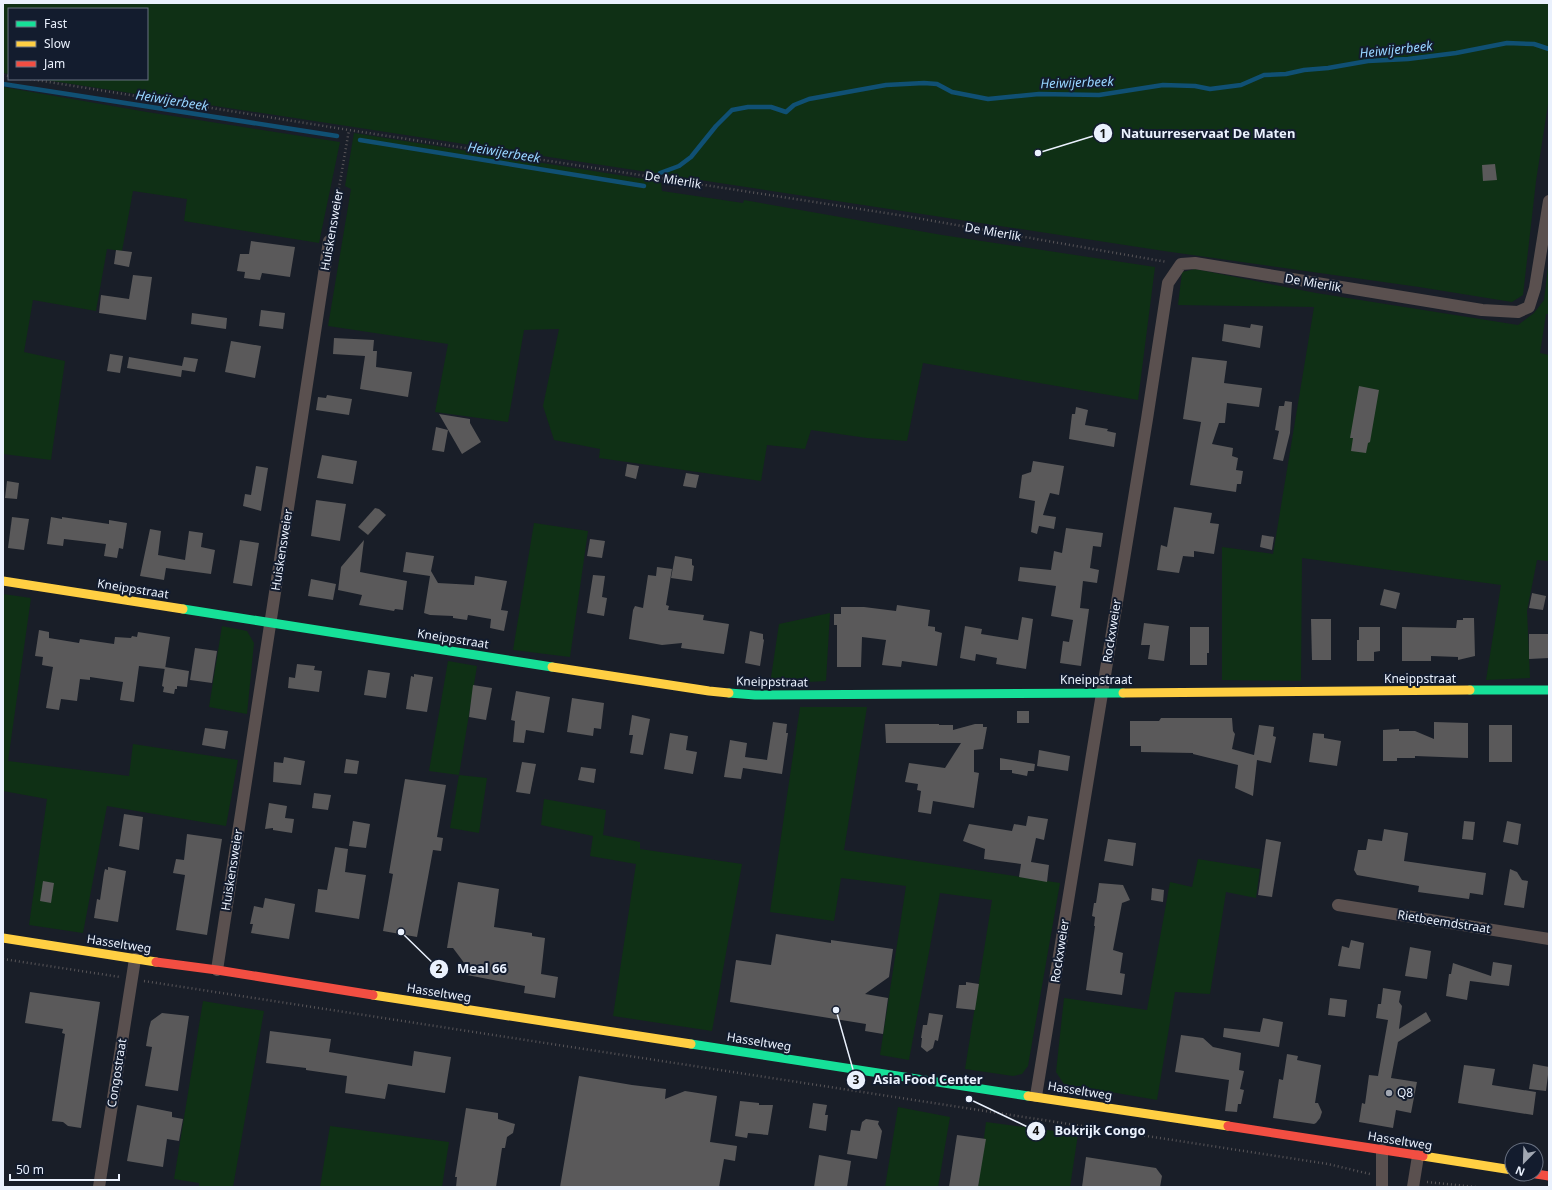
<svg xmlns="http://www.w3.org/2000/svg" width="1552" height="1190" viewBox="0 0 1552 1190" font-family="'Noto Sans',sans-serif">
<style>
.green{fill:#0f3015}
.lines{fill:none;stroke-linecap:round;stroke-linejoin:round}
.stream{stroke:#105074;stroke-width:4.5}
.building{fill:#5a595a}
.path{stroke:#585558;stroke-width:2.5;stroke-dasharray:1 3;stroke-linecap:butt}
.street{stroke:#5a504f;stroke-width:12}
.fast{stroke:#16e098;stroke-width:9}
.slow{stroke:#ffcf43;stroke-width:9}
.jam{stroke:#f24e42;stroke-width:9}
.poi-dot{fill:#a1a7b2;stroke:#131c2e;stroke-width:1.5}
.labels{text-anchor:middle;stroke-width:4;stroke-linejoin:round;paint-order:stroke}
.street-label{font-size:12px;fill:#eaf1fd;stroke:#131c2e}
.poi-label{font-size:12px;fill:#eaf1fd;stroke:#131c2e;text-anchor:start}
.water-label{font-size:13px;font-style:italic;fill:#97d4ff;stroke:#131c2e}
.leader{fill:none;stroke:#eaf1fd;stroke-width:1.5}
.callout-dot{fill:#eaf1fd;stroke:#131c2e;stroke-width:1.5}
.mark-label{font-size:12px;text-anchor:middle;font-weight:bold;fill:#111}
.callout-label{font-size:13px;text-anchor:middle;font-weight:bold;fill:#eaf1fd;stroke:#131c2e;stroke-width:4;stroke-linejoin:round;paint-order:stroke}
</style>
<rect width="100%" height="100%" fill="#191e28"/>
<!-- green -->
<g class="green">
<path d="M3,3H1549V98L1536,181L1523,295L1512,302L1419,287L1164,251L39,79H147V9H9V74L3,73Z"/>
<path d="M3,87L147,112L340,142L319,243L184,221L187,199L133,191L122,251L107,249L96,311L33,300L24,352L65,361L51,460L3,454Z"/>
<path d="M354,133L644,179L661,183L662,191L743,203L744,200L942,235L1155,267L1138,400L923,363L907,441L867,438L811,430L805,449L767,445L761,481L599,458L600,449L554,440L543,406L559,329L524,330L508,422L435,412L448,344L328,326L351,189L345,186Z"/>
<path d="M1549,258V314H1546L1540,353L1549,355V561L1537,560L1527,611L1530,678L1486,680L1501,585L1302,558L1301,681L1222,680V547L1273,554L1314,307L1178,305L1182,272L1195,269L1316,293L1518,325L1534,313L1544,300Z"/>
<path d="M534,523L588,531L570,657L513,650Z"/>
<path d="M3,594L31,598L8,761L129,776L133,744L238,760L226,826L107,806L83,933L29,925L47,799L3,791Z"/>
<path d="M830,613L826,681L770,684L779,624Z"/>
<path d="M222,626L247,631L254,643L247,714L209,707Z"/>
<path d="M448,661L477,666L459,775L487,778L479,833L450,828L459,775L429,771Z"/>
<path d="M800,707H867L844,850L1060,883L1028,1066L1022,1074L1013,1076L965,1069L992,900L940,893L909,1060L880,1055L906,886L841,878L834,921L770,912Z"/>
<path d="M544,799L606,810L603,835L640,842V849L742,864L712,1031L613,1016L636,864L590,856L593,836L541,825Z"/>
<path d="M1198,859L1260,869L1256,898L1226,892L1210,994L1175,992L1157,1100L1064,1084L1056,1072L1064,998L1147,1010L1170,882L1192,887Z"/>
<path d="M203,1001L264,1011L233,1187H199V1183L174,1179Z"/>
<path d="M898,1107L950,1117L938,1187H885Z"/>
<path d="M986,1122L1078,1134L1070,1187H978Z"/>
<path d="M330,1126L449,1142L442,1187H320Z"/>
</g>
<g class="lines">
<!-- stream -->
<g class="stream">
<path d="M3,84L337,136"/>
<path d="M360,140L644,186"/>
<path d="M660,173L679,166L691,157L716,126L732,110L748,107H771L786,112L794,105L809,99L886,85L924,83L937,84L952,92L988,99L1039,94L1099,95L1163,85L1195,86L1210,89L1241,85L1264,75L1286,74L1304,70L1328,68L1368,61L1408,59L1456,53L1507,43L1534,44L1549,49"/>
</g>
</g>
<!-- building -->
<g class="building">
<path d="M1495,164L1497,180L1483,181L1482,165Z"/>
<path d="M251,241L295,247L290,277L262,273L260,280L244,278L245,272L237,271L240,254H249Z"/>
<path d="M116,250L132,252L129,267L114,264Z"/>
<path d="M133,275L152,277L146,320L99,313L101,295L129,299Z"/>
<path d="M261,310L285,313L283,329L259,326Z"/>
<path d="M192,313L227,318L226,329L191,324Z"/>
<path d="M1224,324L1250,328L1251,324L1263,326L1260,348L1222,341Z"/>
<path d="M334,338L374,340L373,351H377L376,367L412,372L408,397L360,389L365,356L333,354Z"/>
<path d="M231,341L261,346L255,378L225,372Z"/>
<path d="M110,354L123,356L120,373L107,371Z"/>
<path d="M129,357L182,366L184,357L198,359L195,372L182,370L181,377L127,368Z"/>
<path d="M1192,357L1227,361L1224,383L1262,388L1259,407L1227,403L1225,423H1219L1212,444L1233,448L1232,456L1238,458L1236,470L1243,471L1241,484H1237L1236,492L1190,485L1201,422L1183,419Z"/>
<path d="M1359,386L1379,390L1370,442L1368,443L1366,453L1351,451L1353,438H1350Z"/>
<path d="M327,395L352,399L349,415L316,410L318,397L326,398Z"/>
<path d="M1285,401L1292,402L1290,433L1283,461L1273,459L1279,431L1275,430L1279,406H1284Z"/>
<path d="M1076,407L1088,410L1085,425L1108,429L1107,431L1116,433L1114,447L1069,439L1072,414H1075Z"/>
<path d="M439,414L470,419V423L481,442L462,454Z"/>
<path d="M436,427L448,430L444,452L432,450Z"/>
<path d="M322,455L357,461L353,484L317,478Z"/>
<path d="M1033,461L1064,466L1059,495L1050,493L1043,515L1056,517L1054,529L1039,526L1037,534L1031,532L1035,501L1019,498L1022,475L1031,472Z"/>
<path d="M627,464L639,466L636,479L625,476Z"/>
<path d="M256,466L268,468L261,511L243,506L245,494L251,495Z"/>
<path d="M686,473L699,475L696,488L683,486Z"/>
<path d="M7,481L19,483L17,499L5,498Z"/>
<path d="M316,500L346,504L340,541L311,536Z"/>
<path d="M1174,507L1212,513L1210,523L1219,524L1214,554L1194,551V557L1183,556L1179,573L1157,570L1161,545L1167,547Z"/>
<path d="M375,508L379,509L386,515L368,535L358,527Z"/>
<path d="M12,517L29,519L24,550L8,548Z"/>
<path d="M51,517L62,519V517L109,524V520L127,523L123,549L119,548L117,558L104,556L106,544L64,539L63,546L47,544Z"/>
<path d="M1066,528L1103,533L1101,547L1093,546L1090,568L1099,570L1097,583L1083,581L1080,608L1089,609L1081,666L1060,663L1063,641L1069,642L1073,620L1051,616L1056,586L1018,581L1020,567L1051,570L1054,551L1062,553Z"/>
<path d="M150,529L161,531L158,555L185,560L189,531L203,533L201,547L215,550L211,574L166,568L164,580L140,576Z"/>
<path d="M1262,535L1274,537L1272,550L1260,547Z"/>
<path d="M590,539L605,541L602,558L587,556Z"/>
<path d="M240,540L259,543L252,586L233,583Z"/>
<path d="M364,540L360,572L407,581L403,610L395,609L394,611L359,605L362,595L338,590L341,567Z"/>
<path d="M406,552L434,556L431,571L438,583L474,585L475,576L507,581L501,610L508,611L504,631L490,628L491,619L468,615L467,620L453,618V616L430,615L424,613L430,576L403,572Z"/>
<path d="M675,556L692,559V565L694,566L692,581L671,578Z"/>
<path d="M657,567L672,569L666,605L669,606L668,610L704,615L703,620L729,624L724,654L681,648L682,643L662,645L629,639L633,610L635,606L643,608L648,575L656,576Z"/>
<path d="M593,575L605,576L602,597L607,598L604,616L587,613Z"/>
<path d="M311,579L336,584L333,600L308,596Z"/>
<path d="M1384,589L1400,593L1396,609L1380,605Z"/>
<path d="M1532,593L1546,596L1543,610L1529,608Z"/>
<path d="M897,605L930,610L928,626L935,627V631L942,633L937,666L902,661L901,667L882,665L886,640L862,637L861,667H837V625H834V614H841V607H864L896,611Z"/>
<path d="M1022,617L1033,619L1026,669L996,664L997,658L976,654L975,661L960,658L965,626L982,629L981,634L1018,640Z"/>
<path d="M1463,618H1474L1475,656L1458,660V657L1431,656V661H1402V627L1456,628L1457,620H1463Z"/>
<path d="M1311,619H1331V660H1312Z"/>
<path d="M1144,623L1169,626L1164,661L1148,659L1150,645H1141Z"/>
<path d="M1190,627H1209V653H1207V665H1190Z"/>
<path d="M1359,627H1380V651L1374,652V661H1357V640H1359Z"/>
<path d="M39,630L49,632V638L79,643L80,639L114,644L115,637L131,638L132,636L137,637L138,632L170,637L165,669L139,666L134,702L120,700L123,682L90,677V680L80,679L77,701L61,699L59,710L46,708L53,667L42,665L43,657L35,656Z"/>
<path d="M750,631L763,634V639L764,640L760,666L745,663Z"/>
<path d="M1529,634H1549V658L1529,659Z"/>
<path d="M195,648L217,651L212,683L190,680Z"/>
<path d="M297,664L315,666L314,670L322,671L319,692L288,688L289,677L295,678Z"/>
<path d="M165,667L189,671L187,687L177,686V689H175L174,694L163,692L164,687L162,686Z"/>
<path d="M368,670L390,673L386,698L364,695Z"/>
<path d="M414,674L433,677L427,712L406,709L411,676L414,677Z"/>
<path d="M473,685L492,688L486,720L469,717Z"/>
<path d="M516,691L550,697L544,733L526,730L524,743L513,742L515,721L511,720Z"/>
<path d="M572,698L604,703L601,729L594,728L593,736L567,732Z"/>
<rect x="1017" y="711" width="12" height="12"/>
<path d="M632,715L650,719L643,755L630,753L633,735H629Z"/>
<path d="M1161,718H1232L1233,731L1235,734L1232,749L1254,755L1259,725L1274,727L1273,736L1276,737L1271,763L1257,760L1253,796L1235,788L1238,765L1193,754V753L1141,752V746H1130V721H1159Z"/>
<path d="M773,722L787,724L786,733H788L782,774L743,768L741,779L724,777L730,740L747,743L745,757L767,760Z"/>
<path d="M1434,722L1468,723V758L1415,756V758H1397V761H1383V730L1399,729V731H1415L1434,739Z"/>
<path d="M885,724H939V725H953V730L975,724H983V727H987L983,749L974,750V772L979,773L974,808L933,801L931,814L918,812L921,791L917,790L918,784L905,782L909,763L945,768L961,743H886Z"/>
<rect x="1489" y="725" width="23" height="37"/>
<path d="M205,728L228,731L225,749L202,745Z"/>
<path d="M670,733L688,736L686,750L697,752L693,774L664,769Z"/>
<path d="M1313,733L1324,734V738L1341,741L1337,766L1309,762Z"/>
<path d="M1039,750L1070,756L1068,771L1037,766Z"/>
<path d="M284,757L305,761L301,785L273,782L274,762L283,763Z"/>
<path d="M1000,758L1035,764L1034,771H1028L1027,776L1012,773V770H1000Z"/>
<path d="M346,759L359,761L357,774L344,773Z"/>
<path d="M522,762L536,764L530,794L516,792Z"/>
<path d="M581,767L596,769L594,783L578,780Z"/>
<path d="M405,779L446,785L437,837L443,838L441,851L433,850L417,937L383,931L393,874L389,873Z"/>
<path d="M314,793L331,795L328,810L312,808Z"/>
<path d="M269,803L287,806L285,818L294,819L292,833L273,830V828L265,829Z"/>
<path d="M124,814L143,817L139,850L119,846Z"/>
<path d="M1028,816L1048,819L1044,840L1036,838L1031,862L1049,865L1047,882L1019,877L1021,864L984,859L985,849L963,841L969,824L1012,831L1014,824L1026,826Z"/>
<path d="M353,821L370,824L366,848L349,846Z"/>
<path d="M1464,821L1475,822L1473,840L1462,839Z"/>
<path d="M1507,821L1521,824L1518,845L1503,842Z"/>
<path d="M1384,829L1408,833L1404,861L1486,873L1483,895L1470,893L1469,899L1418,892L1419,886L1357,875L1354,870L1358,850H1366L1368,839L1382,841Z"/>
<path d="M187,834L222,839L207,935L176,930L185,875L173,873L176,859L184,860Z"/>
<path d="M1108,839L1136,843L1133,866L1104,861Z"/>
<path d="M1266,839L1281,842L1272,897L1258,895Z"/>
<path d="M335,847L348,849L345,872L366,875L359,919L315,912L318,889L327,890Z"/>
<path d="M108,867L126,871L118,922L94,918L97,899L100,900L104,873L105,869L108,870Z"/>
<path d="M1510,869L1517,872L1522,880L1528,881L1524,908L1504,905Z"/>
<path d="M43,881L54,883L51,903L40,901Z"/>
<path d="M458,882L499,889L494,927L532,933V936L545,938L541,974L558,977L555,998L524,993L525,986L467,975L468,968L453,948H447Z"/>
<path d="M1099,883L1123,885L1130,900L1122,903L1113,950L1123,953L1120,973L1125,974L1122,995L1086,990L1095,926H1094L1095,917L1092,916L1094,903H1096Z"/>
<path d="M1152,888L1164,890L1163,902L1151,900Z"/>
<path d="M265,898L295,904L289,939L251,933L253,924H250L254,906L263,908Z"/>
<path d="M776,934L831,943V940L893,949L889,977L865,994L888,998L883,1034L865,1031L866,1024L730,1002L736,960L771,965Z"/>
<path d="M1351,940L1364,943L1360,969L1338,966L1342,946L1349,948Z"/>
<path d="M1410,947L1431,951L1427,979L1405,976Z"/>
<path d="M1493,962L1512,965L1509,986L1470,981L1467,1000L1446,996L1449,974H1451L1453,963L1491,976Z"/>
<path d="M966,982L979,984L975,1010L956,1008L959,985H966Z"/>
<path d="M1383,988L1401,991L1399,1002L1402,1006L1399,1029L1426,1012L1431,1021L1398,1042L1391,1078L1417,1082L1411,1113L1396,1110L1393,1128L1359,1122L1362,1103L1365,1104L1369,1075L1378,1076L1388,1020L1376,1018L1378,1004H1381Z"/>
<path d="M30,992L100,1002L81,1128L68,1126L63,1122L52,1121L65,1034L62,1033L63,1029L25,1023Z"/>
<path d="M1330,998L1347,1000L1345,1017L1328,1015Z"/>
<path d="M162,1013L189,1016L178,1091L145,1086L152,1047L146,1046L149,1028L151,1021Z"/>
<path d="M929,1013L943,1015L938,1041L935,1040L933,1048L927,1052L921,1047L922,1038H921L923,1025H927Z"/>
<path d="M1263,1018L1283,1022L1279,1047L1223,1037L1224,1028L1260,1032Z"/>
<path d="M270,1031L331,1039L329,1052L412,1066L414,1051L451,1057L445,1093L388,1084L385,1099L345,1093L347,1076L306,1070V1068L266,1063Z"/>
<path d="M1181,1035L1203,1038L1213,1047L1241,1053L1239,1070L1244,1071L1240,1089L1244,1090L1241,1104H1238L1237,1112L1225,1111L1229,1080L1175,1072Z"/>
<path d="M1287,1054L1298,1056L1297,1060L1321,1065L1315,1103H1318L1322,1112L1320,1118L1316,1123L1314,1124L1273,1118L1279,1079L1283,1080Z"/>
<path d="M1533,1064L1549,1067L1546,1091L1529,1089Z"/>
<path d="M1464,1065L1495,1069L1492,1085L1536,1092L1533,1115L1458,1103Z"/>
<path d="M579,1076L632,1085L666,1089L665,1099L685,1091L717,1096L710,1142L737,1146L735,1161L724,1159L719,1187H560Z"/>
<path d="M740,1101L759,1103V1105H773L768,1135L748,1133L747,1138L735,1136Z"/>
<path d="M813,1103L827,1105L825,1115H828L826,1131L809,1128Z"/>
<path d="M137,1105L172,1112V1117L183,1119L179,1141L167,1139L163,1167L127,1161Z"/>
<path d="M466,1108L498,1113V1119L515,1124L513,1133L507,1137L505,1148H502L496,1187H456L457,1177H455Z"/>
<path d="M866,1119L879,1121L878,1124L882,1131L877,1159L847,1154L851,1130L860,1131L862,1122Z"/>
<path d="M957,1135L986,1139L978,1187H949Z"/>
<path d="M819,1155L851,1161L847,1187H814Z"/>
<path d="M1086,1157L1156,1168L1162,1176L1160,1187H1082Z"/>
</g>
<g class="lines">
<!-- path -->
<g class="path">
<path d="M3,75L9,76"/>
<path d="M30,79L349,130L905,216L1167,262"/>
<path d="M332,228L349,130"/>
<path d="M3,959L120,977"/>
<path d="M144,981L1328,1164L1370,1174"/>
<path d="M1427,1182L1476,1187"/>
</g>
<!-- street -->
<g class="street">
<path d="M1338,905L1549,939"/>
<path d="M217,970L329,241"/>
<path d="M1036,1096L1147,419L1168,283L1181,264L1195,263L1482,310L1518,312L1529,307L1535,288L1549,201"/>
<path d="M1382,1150V1187"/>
<path d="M99,1187L135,959"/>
<path d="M1413,1187L1418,1156"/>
</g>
<!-- fast -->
<g class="fast">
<path d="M183,609L552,667"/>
<path d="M1470,690H1549"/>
<path d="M729,693L755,695L1123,693"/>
<path d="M691,1044L1028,1096"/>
</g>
<!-- slow -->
<g class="slow">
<path d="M3,581L183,609"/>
<path d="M552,667L709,691L729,693"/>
<path d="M1123,693L1470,690"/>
<path d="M3,938L156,962"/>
<path d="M373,995L691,1044"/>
<path d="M1028,1096L1228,1126"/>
<path d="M1423,1156L1512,1170"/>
</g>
<!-- jam -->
<g class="jam">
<path d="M156,962L217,970L373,995"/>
<path d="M1228,1126L1423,1156"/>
<path d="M1536,1174L1549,1176"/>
</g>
</g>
<!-- markers -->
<circle class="poi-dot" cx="1389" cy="1093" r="4"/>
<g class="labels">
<!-- street labels -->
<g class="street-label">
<text transform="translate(673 180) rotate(9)" y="4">De Mierlik</text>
<text transform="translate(332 230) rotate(-80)" y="4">Huiskensweier</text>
<text transform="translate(993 232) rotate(10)" y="4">De Mierlik</text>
<text transform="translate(1313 283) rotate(10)" y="4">De Mierlik</text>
<text transform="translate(282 550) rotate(-81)" y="4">Huiskensweier</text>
<text transform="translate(133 589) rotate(9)" y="4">Kneippstraat</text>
<text transform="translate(1112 631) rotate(-81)" y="4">Rockxweier</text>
<text transform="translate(453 639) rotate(9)" y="4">Kneippstraat</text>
<text x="1420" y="683">Kneippstraat</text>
<text x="1096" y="684">Kneippstraat</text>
<text transform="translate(772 682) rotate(1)" y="4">Kneippstraat</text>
<text transform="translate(232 870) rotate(-81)" y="4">Huiskensweier</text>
<text transform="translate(1444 922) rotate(9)" y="4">Rietbeemdstraat</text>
<text transform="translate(119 944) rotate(9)" y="4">Hasseltweg</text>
<text transform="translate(1060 951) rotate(-81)" y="4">Rockxweier</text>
<text transform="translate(439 993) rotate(9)" y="4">Hasseltweg</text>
<text transform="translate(759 1042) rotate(9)" y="4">Hasseltweg</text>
<text transform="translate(117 1073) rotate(-81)" y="4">Congostraat</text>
<text transform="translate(1080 1091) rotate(9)" y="4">Hasseltweg</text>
<text transform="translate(1400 1141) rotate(9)" y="4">Hasseltweg</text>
</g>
<!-- poi labels -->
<g class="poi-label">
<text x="1397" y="1097">Q8</text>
</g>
<!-- water labels -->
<g class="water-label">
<text transform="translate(1396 49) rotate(-6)" y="5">Heiwijerbeek</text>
<text transform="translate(1077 82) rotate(-2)" y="5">Heiwijerbeek</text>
<text transform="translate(172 100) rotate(9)" y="5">Heiwijerbeek</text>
<text transform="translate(504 152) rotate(9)" y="5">Heiwijerbeek</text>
</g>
</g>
<!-- callouts -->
<path class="leader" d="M1038 153L1103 133M401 932L439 969M836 1010L856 1080M969 1099L1036 1131"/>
<g class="callout-dot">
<circle cx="1038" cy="153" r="4"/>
<circle cx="401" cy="932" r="4"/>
<circle cx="836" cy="1010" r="4"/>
<circle cx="969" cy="1099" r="4"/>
<circle cx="1103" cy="133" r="10"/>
<circle cx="439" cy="969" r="10"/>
<circle cx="856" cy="1080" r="10"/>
<circle cx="1036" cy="1131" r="10"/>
</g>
<g class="mark-label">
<text x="1103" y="138">1</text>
<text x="439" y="973">2</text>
<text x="856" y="1084">3</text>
<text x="1036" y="1135">4</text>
</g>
<g class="callout-label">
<text x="1208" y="138">Natuurreservaat De Maten</text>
<text x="482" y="973">Meal 66</text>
<text x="928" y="1084">Asia Food Center</text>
<text x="1100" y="1135">Bokrijk Congo</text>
</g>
<!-- border -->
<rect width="1552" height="1190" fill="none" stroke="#eaf1fd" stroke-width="8"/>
<!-- legend -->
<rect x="8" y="8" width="140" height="72" fill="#131c2e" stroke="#697181"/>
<rect x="16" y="21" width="20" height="6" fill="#16e098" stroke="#697181"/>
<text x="44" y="28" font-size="12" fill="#eaf1fd">Fast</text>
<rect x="16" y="41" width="20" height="6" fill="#ffcf43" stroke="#697181"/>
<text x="44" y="48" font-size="12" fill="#eaf1fd">Slow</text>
<rect x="16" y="61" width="20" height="6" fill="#f24e42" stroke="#697181"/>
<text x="44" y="68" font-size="12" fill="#eaf1fd">Jam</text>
<!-- north arrow -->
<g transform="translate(1524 1162) rotate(203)"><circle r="19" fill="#131c2e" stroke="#697181"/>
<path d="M0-3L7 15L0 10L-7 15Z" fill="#a1a7b2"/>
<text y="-6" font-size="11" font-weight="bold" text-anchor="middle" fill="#eaf1fd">N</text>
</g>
<!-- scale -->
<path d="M10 1174v6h109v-6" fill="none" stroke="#eaf1fd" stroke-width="2"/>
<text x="16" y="1174" font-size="12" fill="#eaf1fd" stroke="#131c2e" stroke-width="3" paint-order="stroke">50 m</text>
</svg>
